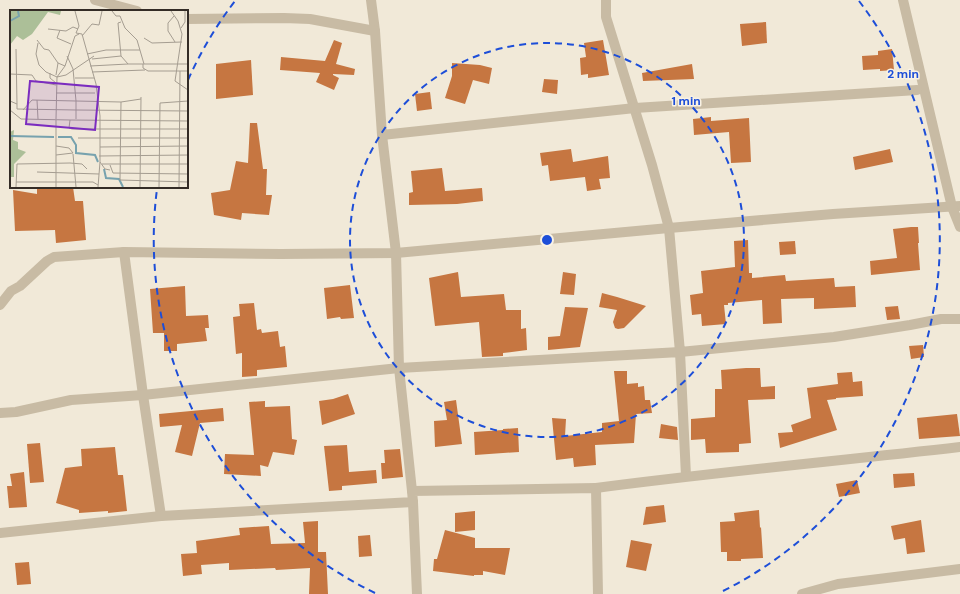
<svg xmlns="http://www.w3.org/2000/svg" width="960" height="594" viewBox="0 0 960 594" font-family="'DM Sans',sans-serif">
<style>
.building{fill:#c67641}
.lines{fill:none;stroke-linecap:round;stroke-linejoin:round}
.street{stroke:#c8bba4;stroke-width:10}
.ring{fill:none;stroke:#1d4ed8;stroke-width:2;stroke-dasharray:7 5}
.inset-river{fill:none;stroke:#77a2ae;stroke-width:2}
.inset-road{fill:none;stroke:#a59d91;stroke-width:1}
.view{fill:#7b2cbf;fill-opacity:0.15;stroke:#7b2cbf;stroke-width:2}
.inset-edge{fill:none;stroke:#342c26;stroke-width:2}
.centre{fill:#1d4ed8;stroke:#f9f2e4;stroke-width:2}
.ring-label{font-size:12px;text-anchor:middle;font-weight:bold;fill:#1d4ed8;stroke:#f9f2e4;stroke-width:3;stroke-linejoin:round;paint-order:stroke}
</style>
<rect width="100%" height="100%" fill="#f1e9d8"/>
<!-- building -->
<g class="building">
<path d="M766,22L767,43L742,46L740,24Z"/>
<path d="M334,40L342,43L336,64L355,69L354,75L333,74V75L339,78L334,90L316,82L320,73L280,70L281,57L325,61Z"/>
<path d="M603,40L609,75L588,78V74L581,75L580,58L586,57L584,43Z"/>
<path d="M892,49L894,70L880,71V69L863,70L862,56L878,55V51Z"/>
<path d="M251,60L253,95L216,99V64Z"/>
<path d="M452,63L480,65L492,68L489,84L473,80L465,104L445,98L452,76Z"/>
<path d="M692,64L694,79L643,81L642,73Z"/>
<path d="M544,79L558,80L557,94L542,92Z"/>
<path d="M430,92L432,109L417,111L415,94Z"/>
<path d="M711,117V121L749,118L751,162L731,163L729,132L694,135L693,119Z"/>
<path d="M250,123H257L263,169H267L266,195H272L269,215L242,213L241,220L214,215L211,193L230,190L236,161L248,163Z"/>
<path d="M571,149L573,162L608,156L610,178L599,179L601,189L587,191L585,177L550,181L548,165L542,166L540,153Z"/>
<path d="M890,149L893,162L855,170L853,157Z"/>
<path d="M442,168L445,191L482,188L483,201L457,204L409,205V193L413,192L411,171Z"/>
<path d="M37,187H73L75,201H83L86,240L56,243L55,230L15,231L13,190L37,194Z"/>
<path d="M911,227H918L919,243H918L920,270L871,275L870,261L897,258L893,229Z"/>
<path d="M748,240L749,273H752V278L785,275L786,281L834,278L835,287L855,286L856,307L814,309V298L781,299L782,323L763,324L762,300L728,303V305H724L726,324L702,326L701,314L692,315L690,295L703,293L701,271L735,267L734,241Z"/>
<path d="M795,241L796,254L780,255L779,242Z"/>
<path d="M458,272L461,297L504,294L506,310H521V329L526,328L527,350L503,353V356L482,357L479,322L435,326L429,278Z"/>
<path d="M563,272L576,274L574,295L560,294Z"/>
<path d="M350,285L354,318L341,319L340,317L327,319L324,288Z"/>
<path d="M185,286L186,316L208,315L209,328H205L207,341L177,344V351H164V333H153L150,289Z"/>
<path d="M602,293L617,297L646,306L624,328L618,329L615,328L613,322L617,310L599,307Z"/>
<path d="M254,303L257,330L261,329L262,333L278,331L280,347L285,346L287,367L257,370V376L242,377V353L236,354L233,317L240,316L239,304Z"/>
<path d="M898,306L900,319L887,320L885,307Z"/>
<path d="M565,307L588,308L580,347L548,350V337L560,336Z"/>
<path d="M923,345L924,357L911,359L909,346Z"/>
<path d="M746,368H760L761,387L775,386V399L748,400L751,443L739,444V452L706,453L705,439L691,440V419L715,417V389H722L721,370Z"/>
<path d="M614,371H627V384L638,383V387L644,386L645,400H650L652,413L636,414L634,443L595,445L596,465L574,467L573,458L556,460L552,418L566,419L565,436L602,432V423L619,421Z"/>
<path d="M852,372L853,382L862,381L863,396L836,398V399L827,400L837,430L780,448L778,433L793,432L791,425L811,418L807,388L838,384L837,373Z"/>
<path d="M348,394L355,414L322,425L319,401L333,399Z"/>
<path d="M456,400L462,444L435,447L434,421L447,420L444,402Z"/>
<path d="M265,401V407L290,406L292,439L297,440L294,455L273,452L268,467L260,465L261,476L224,474L225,454L254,455L249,402Z"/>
<path d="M223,408L224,421L200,423L192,456L175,452L182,425L160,427L159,414Z"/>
<path d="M957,414L960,436L919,439L917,418Z"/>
<path d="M661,424L677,427L678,440L659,438Z"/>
<path d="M518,428L519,452L475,455L474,432L503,430V429Z"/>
<path d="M40,443L44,482L30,483L27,444Z"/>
<path d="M347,445L349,472L376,470L377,483L342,486V490L329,491L324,446Z"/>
<path d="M115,447L118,475H123L127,511L108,513V511L79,513V510L56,503L65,468L82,466L81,449Z"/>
<path d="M400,449L403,477L382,479L381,463H385L384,450Z"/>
<path d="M24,472L27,507L9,508L7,486H12L10,474Z"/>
<path d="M914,473L915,486L894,488L893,474Z"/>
<path d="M857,480L860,493L839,497L836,484Z"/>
<path d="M664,505L666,522L643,525L646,507Z"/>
<path d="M759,510L760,528L761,527L763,558L741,559V561H727V552H721L720,522L735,521L734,513Z"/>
<path d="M475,511V530L455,532V513Z"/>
<path d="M921,520L925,552L907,554L905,538L894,540L891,526Z"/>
<path d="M318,521V552H326L328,594H309L310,568L276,570L275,568L229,570V563L201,565L202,574L183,576L181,554L197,553L196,541L240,535L239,528L269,526L271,544L305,543L303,522Z"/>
<path d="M445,530L475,538V548H510L505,575L483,571V575H474V576L433,571L434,559H437Z"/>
<path d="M370,535L372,556L359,557L358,536Z"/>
<path d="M631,540L652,544L646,571L626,567Z"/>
<path d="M29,562L31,584L17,585L15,563Z"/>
</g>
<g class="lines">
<!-- street -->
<g class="street">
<path d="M95,0L137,11"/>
<path d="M371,0L375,31L382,135L396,253L399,368L412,491"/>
<path d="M606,0V17L652,165L669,228L833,214L960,206"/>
<path d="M903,0L952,207L960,227"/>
<path d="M187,19L284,18L310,19L375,31"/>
<path d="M382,135L635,108L917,90"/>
<path d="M124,252L143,395L161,516"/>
<path d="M0,305L11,291L20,286L47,261L54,257L124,252L281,254L396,253L669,228L680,352L834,337L910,325L941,319H960"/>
<path d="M0,413L16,412L71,400L143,395L399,368L680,352L686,476"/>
<path d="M596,488C717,472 839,461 960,447"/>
<path d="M413,502L417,594"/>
<path d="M0,533L161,516L413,502L412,491L596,488L598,594"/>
<path d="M802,594L838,584L960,569"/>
</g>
</g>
<!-- distance rings -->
<g class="ring">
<circle cx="547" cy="240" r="197"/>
<path d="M375 593A393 393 0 0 1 157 189M188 80A393 393 0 0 1 235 1M859 1A393 393 0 0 1 719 593"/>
</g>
<!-- overview -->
<g transform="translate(10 10)">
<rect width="178" height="178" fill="#f1e9d8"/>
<path d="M0,1H51L50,5L38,2L22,24L13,30L7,26L0,35ZM4,120L3,130L8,132V139L16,142L4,154V167H0V122Z" fill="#acbf98"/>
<path class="inset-river" d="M0,11L9,6L8,1M0,126L44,127M48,127H61L66,135V143L85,145L88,152M94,159L96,168L109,169L113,177"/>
<path class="inset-road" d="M65,1L69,16L66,23L72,24L86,74L90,106V152L95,159L100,160M102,1L106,6H110L115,18L127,30L134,54M161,1L168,11L172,24L165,71L178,80M164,6L158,13V21L165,32M111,12L108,13L111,46L118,54H178M171,18L175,12V1M38,19L56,21L63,17L68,19M50,20L47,28L61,34M72,26L82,14L89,15L92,1M134,28L142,33L172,32M27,30L34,39L39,40L48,53L55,56M28,33L26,44L29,55L36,62L47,67L56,65L84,46M6,39L7,94M77,44L96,40H130M57,46L63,59L66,91L111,92M82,49L111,46M133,54V58L138,61H178M80,56L118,54M82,62L135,60M40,63V68L46,73M0,64L22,65L26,71L46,75M46,65L48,53M65,68H84M46,83H85M131,89L111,92L110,170L178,172M27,90L28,109M0,91L7,94V99L66,100V109M0,100L11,109L60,110L59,118L62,119H178M13,100L22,90L66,91V100L178,101M46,109L47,67L55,56L65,26L69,24M60,110L178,111M68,128H178M46,136L59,138L63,143L46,145M90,137L178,136M63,144L66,177M89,146L178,145M92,154H178M100,155L103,163L178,164M27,162L89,164M6,172H83L88,175M6,177L7,154L60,153L72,154L77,159M46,177V110M88,177L90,152M130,177L131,87M149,177L150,93L178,91M169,177L170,61"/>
<path class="view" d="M20,71L89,77L85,120L16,114Z"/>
<rect width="178" height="178" class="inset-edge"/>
</g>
<circle cx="547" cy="240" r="6" class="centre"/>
<g class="ring-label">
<text x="903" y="78">2 min</text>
<text x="686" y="105">1 min</text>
</g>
</svg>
